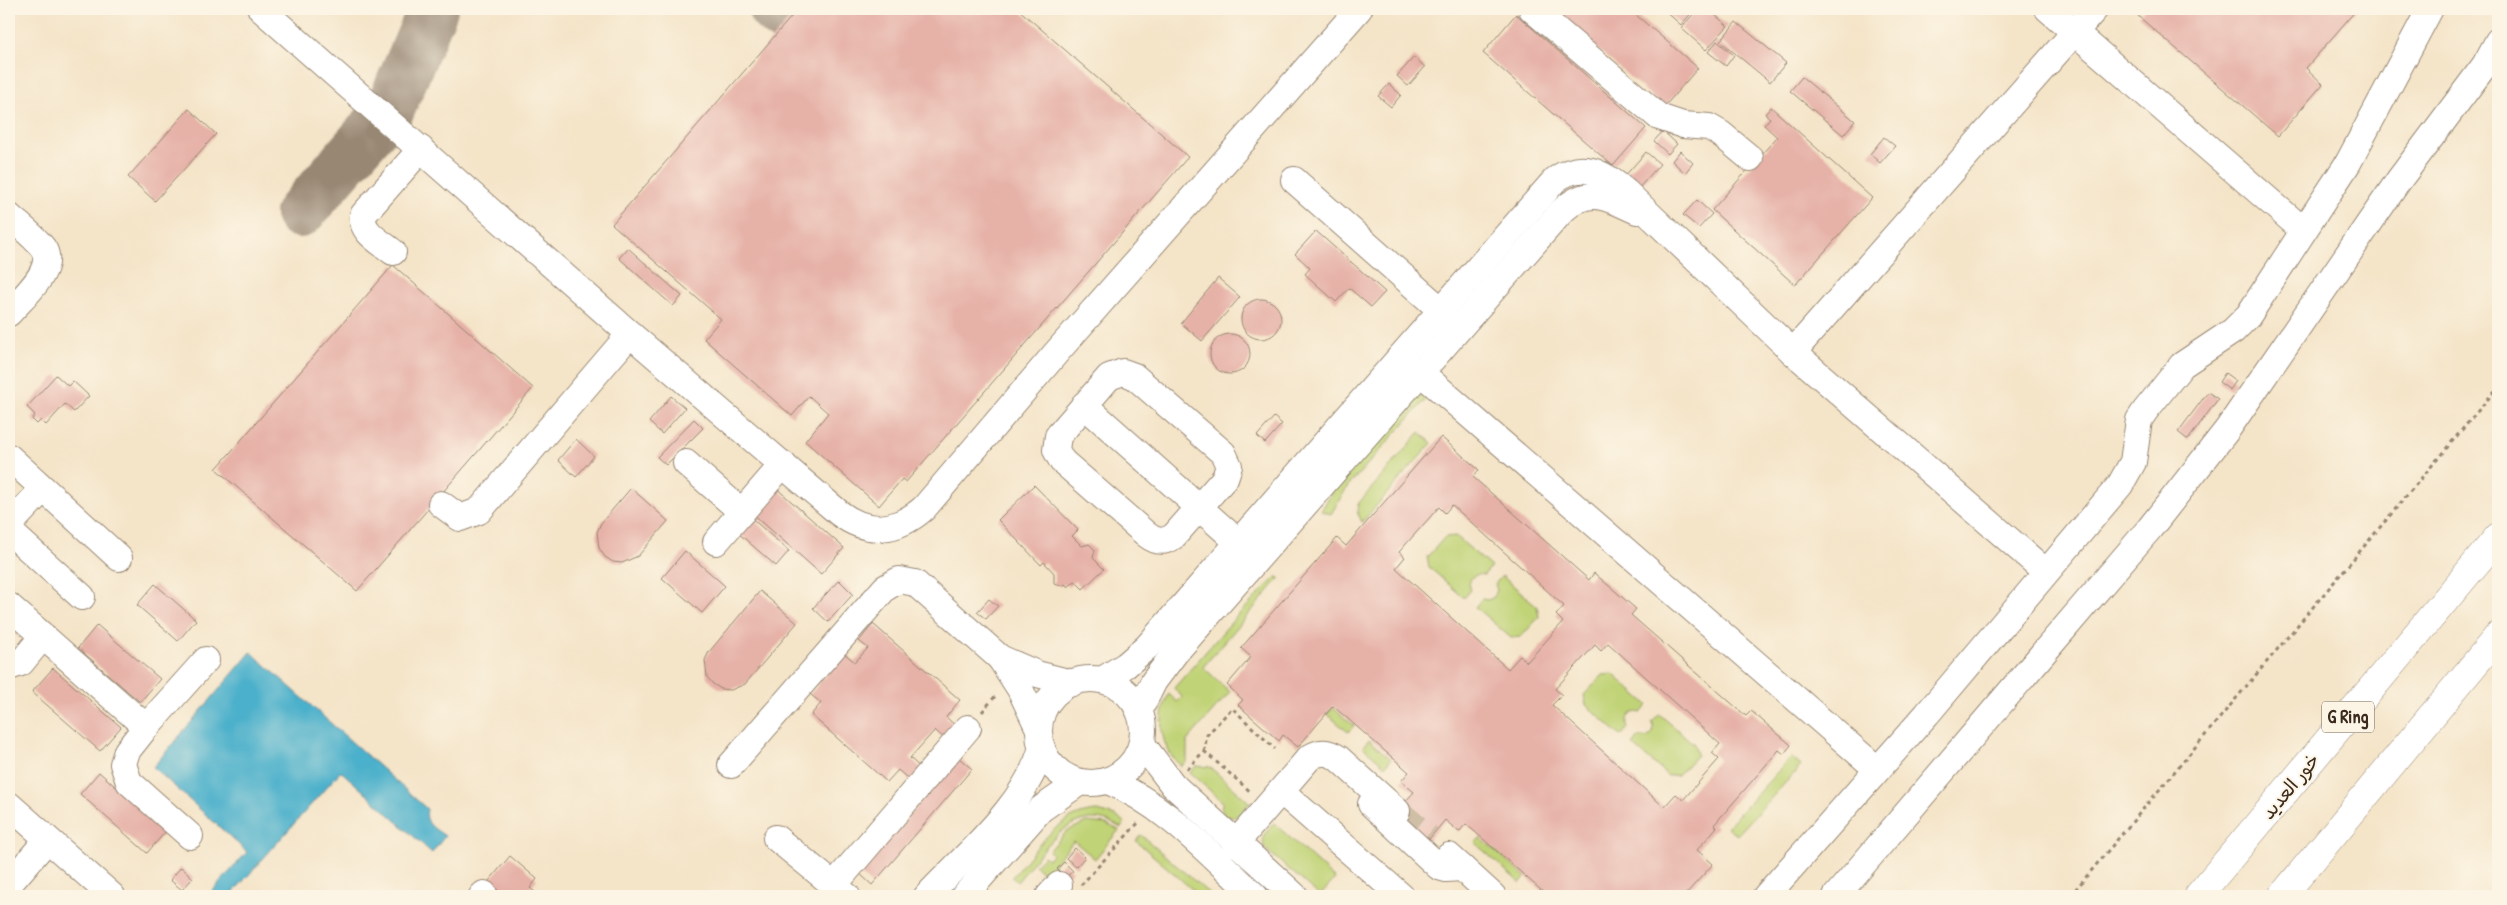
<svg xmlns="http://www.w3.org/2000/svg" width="2507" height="905" viewBox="0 0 2507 905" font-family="'Patrick Hand','Playpen Sans Arabic',sans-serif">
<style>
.green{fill:#c0d376;stroke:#7e7e4a}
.water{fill:#4cb0cb;stroke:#446d74}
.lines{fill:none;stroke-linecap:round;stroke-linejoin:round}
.taxiway{stroke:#988773;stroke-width:50}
.building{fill:#e6b1a7;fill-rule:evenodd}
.minor-tunnel{stroke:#cfbfa6;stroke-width:26;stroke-dasharray:26 13;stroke-linecap:butt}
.minor-casing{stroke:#988773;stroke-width:28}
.highway-casing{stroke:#988773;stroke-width:29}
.path{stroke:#988773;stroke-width:3;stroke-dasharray:4 4;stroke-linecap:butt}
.minor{stroke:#fff;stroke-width:26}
.highway{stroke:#fff;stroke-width:28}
.labels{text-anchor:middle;stroke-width:4;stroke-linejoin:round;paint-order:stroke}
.shield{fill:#fcf5e5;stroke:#75675a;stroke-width:1}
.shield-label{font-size:18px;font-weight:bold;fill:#3b2a1e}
.street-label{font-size:19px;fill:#3b2a1e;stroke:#fcf5e5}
</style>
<rect width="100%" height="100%" fill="#fcf5e5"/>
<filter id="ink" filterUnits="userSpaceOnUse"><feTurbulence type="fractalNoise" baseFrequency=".02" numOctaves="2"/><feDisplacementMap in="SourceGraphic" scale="10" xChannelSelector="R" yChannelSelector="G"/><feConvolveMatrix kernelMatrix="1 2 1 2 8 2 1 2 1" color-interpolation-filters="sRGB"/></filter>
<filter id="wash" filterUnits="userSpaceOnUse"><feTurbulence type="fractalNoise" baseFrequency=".0096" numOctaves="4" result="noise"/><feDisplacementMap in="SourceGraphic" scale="20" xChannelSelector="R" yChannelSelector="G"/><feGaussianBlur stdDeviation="1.12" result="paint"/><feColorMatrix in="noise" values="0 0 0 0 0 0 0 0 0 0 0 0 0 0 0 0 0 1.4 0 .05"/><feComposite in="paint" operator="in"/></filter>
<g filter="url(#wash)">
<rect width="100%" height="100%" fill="#f4e4c8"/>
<!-- green -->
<g class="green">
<path d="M1417,394L1429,396L1348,486L1331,514L1321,511L1338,481Z"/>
<path d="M1420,432L1432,443L1362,522L1357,512L1358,504Z"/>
<path d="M1456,536L1491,567L1484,575C1474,573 1466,579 1471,590L1464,598L1429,567L1427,557L1445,537Z"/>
<path d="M1502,576L1537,606L1539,617L1521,637L1511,638L1475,607L1482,599L1488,600L1494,597L1497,590L1495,584Z"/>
<path d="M1276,577H1279V579L1203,667L1230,692L1187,741V761L1181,766C1160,748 1156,718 1169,694L1177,702L1182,697L1174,688L1236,617Z"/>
<path d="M1613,674L1648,705L1641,713C1631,710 1624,718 1628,728L1621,736L1586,705L1584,695L1603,675Z"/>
<path d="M1333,708L1354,726L1348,732L1327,714Z"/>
<path d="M1659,714L1694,744L1697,755L1678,775L1668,776L1633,745L1639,737L1645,738C1653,736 1656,730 1652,722Z"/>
<path d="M1369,740L1391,759L1385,766L1363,747Z"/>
<path d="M1791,757L1801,766L1737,835L1727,827Z"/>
<path d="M1196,766L1210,767L1250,803L1236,817L1224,815L1221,807L1223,802L1190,773Z"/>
<path d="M1098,811L1115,816L1125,822L1121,828C1073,798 1045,850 1017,882L1012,877C1036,850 1058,812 1098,811Z"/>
<path d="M1087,822L1106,824L1119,830L1095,859L1074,841L1045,874L1035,865L1044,856L1048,859L1052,854L1049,851L1067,831Z"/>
<path d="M1274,823L1335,879L1320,896L1264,848L1263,836Z"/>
<path d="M1141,835L1212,896H1200L1136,841Z"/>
<path d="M1480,838L1526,877L1520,883L1475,843Z"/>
</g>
<!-- water -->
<path class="water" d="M251,652L427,809C424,824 434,828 445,836L432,853L343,773L340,772L230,896H208L247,852L153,767Z"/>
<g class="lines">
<!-- taxiway -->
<g class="taxiway">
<path d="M773,9L781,16"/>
<path d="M300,213L390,109L433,9"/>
</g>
</g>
<g id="blocks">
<!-- building -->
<g class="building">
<path d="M798,9H1018L1188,157L906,482L902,479L879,506L805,441L828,413L809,396L792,416L704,339L721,319L612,224Z"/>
<path d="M1551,9H1629L1698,68L1664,107Z"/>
<path d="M1663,9H1695L1681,25Z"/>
<path d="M1698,9H1708L1728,26L1706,50L1681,28Z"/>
<path d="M2145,9H2357L2306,68L2323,84L2278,136L2138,16Z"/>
<path d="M1516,14L1646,128L1613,166L1483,53Z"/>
<path d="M1736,22L1786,63L1770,82L1720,41Z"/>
<path d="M1717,41L1734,55L1726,66L1708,52Z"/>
<path d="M1414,57L1425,67L1408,86L1397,76Z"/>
<path d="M1802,77L1855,121L1843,135L1790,91Z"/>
<path d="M1389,84L1401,95L1391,107L1378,96Z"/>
<path d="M1771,107L1872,198L1795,285L1712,210L1777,137L1764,125L1770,118L1765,114Z"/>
<path d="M189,109L216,134L155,201L128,177Z"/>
<path d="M1663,131L1677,144L1668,154L1654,141Z"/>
<path d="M1884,137L1895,146L1880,163L1870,154Z"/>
<path d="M1680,151L1693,163L1685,173L1672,161Z"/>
<path d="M1646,152L1660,164L1637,190L1623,178Z"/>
<path d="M1697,200L1712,214L1699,228L1683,215Z"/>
<path d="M1316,231L1385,292L1371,307L1349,288L1336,302L1305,274L1310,268L1295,254Z"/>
<path d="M628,248L682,296L673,306L619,258Z"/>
<path d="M393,265L533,388L357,591L216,469Z"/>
<path d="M1218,278L1240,297L1202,341L1181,323Z"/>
<circle cx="1261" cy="319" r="20"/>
<circle cx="1230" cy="354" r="20"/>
<path d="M2225,373L2236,381L2230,390L2219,382Z"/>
<path d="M56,375L68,386L73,381L89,396L74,412L65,404L46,425L41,420L37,424L32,419L35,415L27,407Z"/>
<path d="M2208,392L2218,399L2188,440L2178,432Z"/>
<path d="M671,396L685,408L662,434L649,422Z"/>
<path d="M1274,417L1282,424L1265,443L1257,436Z"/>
<path d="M694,419L703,428L666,465L657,457Z"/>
<path d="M1441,437L1479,470L1473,477L1589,580L1594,573L1636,609L1631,615L1746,716L1751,711L1791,745L1784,754L1779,750L1714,825L1717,827L1697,850L1713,864L1684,896H1538L1542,891L1466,824L1459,832L1445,820L1425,844L1393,815L1414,792L1401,781L1409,772L1333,706L1298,747L1283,735L1279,741L1238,705L1243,700L1227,685L1251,657L1241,648L1337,538L1346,546ZM1452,505L1564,606L1556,615L1563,622L1527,662L1520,656L1508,669L1396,568L1405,557L1399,552L1439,507L1445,513ZM1608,643L1720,744L1712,753L1719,759L1683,800L1676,794L1664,807L1552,705L1562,695L1555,689L1595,645L1601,651Z"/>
<path d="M576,439L594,456L576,477L558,460Z"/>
<path d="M1034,485L1078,530L1072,536L1082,546L1089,544L1095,550L1093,558L1104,569L1083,589L1075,581L1068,587L1065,584L1062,586L1054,584V573L1044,562L1041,565L998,520Z"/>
<path d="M775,487L844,548L821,574L752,513Z"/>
<path d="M631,488L668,521L638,556L622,563L613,562L605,557L599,548L597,532L601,523Z"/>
<path d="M750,517L789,551L776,566L737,532Z"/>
<path d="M685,551L725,586L702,613L662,578Z"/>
<path d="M839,580L853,594L828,622L813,608Z"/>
<path d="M155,584L196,620L178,641L137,605Z"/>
<path d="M760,591L797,623L745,684L731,690L721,689L713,684L707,677L705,660L709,652Z"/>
<path d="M989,599L998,606L986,619L977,612Z"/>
<path d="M873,624L960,700L946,717L959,729L948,742L935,730L910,758L924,771L913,783L898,770L887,782L811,715L821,703L810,694L845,654L855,662L868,648L859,641Z"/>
<path d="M97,625L160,679L140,702L78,648Z"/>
<path d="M53,668L121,727L100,751L32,692Z"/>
<path d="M959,758L972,769L872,885L859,873Z"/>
<path d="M99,772L166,831L147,853L80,794Z"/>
<path d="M1075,848L1085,857L1076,867L1066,858Z"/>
<path d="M510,856L537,879L530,888L540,896H505L488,882Z"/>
<path d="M1064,862L1073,871L1066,877L1057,869Z"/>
<path d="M181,867L193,878L182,890L170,880Z"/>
</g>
</g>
</g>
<g filter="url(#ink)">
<use href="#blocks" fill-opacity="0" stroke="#988773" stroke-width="1"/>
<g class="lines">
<!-- minor-tunnel -->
<path class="minor-tunnel" d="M1397,811L1429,838"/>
<defs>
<g id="minor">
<path d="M261,9L630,334L839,513C868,535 897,532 924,508L1056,353L1359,9"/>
<path d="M1532,9L1659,117L1683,125L1709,127L1721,134L1750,158"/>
<path d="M2048,9L2303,230"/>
<path d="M1294,180L1441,310"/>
<path d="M9,216C20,226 34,236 43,248C57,269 22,298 9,313"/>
<path d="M393,252C381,242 360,232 363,215L421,149"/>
<path d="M1793,352L2095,9"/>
<path d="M1123,372L1134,376L1223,453L1229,466L1225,478L1174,536C1164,543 1156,542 1147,535L1062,461L1056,450L1058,436L1109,377Z"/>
<path d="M1421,373L1877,769"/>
<path d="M1084,405L1238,542"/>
<path d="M9,457L119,558"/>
<path d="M686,463L742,512"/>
<path d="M441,504L460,518L479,511L630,334"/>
<path d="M9,525L43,489"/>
<path d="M9,531L82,597"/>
<path d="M716,542L783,464"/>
<path d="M9,606L146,727"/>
<path d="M1000,658L1037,674L1072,683"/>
<path d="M9,667L21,663L43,636"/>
<circle cx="1091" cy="731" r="52"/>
<path d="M1102,680L1126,665L1147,647L1555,180C1582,160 1603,172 1626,192L1793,352L2046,572"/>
<path d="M1139,711L1154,681L1175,653L1562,211C1589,185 1608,198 1637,211"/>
<path d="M1142,744L1173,785L1295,896"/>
<path d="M731,765L885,588L899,580L915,583L1000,658L1020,689L1039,729"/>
<path d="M1108,781C1166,805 1209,854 1255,896"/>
<path d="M1282,792L1401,896"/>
<path d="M1371,804L1439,867L1446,869L1462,868"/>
<path d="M9,805L112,896"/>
<path d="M190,836L129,782L123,764L127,751L146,727L206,660"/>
<path d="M776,838L847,896"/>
<path d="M1235,844L1309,758C1319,751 1328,751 1338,758L1397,811"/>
<path d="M1449,856L1493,896"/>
<path d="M9,884L47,840"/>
<path d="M834,885L968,728"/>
<path d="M482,896L484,894"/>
<path d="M927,896C968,852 1025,806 1042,748"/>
<path d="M964,896L1041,809L1080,782"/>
<path d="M1049,896L1059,885"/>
<path d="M1766,896L1927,714L2120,485L2133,462L2139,420L2145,411L2182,365L2233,331L2248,316L2348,163L2430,9"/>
<path d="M1836,896L2150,528L2227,430L2399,180L2485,65L2498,41"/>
</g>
<g id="highway">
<path d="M2198,896L2498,537"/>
<path d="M2282,896L2498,636"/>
</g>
</defs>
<!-- minor casing -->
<use href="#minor" class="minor-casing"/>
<!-- highway casing -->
<use href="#highway" class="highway-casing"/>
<!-- path -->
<g class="path">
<path d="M982,712L997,694"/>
<path d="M1204,751L1252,793"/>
<path d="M1187,769L1204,751L1207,735L1232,708L1275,749"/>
<path d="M1081,885L1139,822"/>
<path d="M2070,896L2498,387"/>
</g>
<!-- minor -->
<use href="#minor" class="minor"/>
<!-- highway -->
<use href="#highway" class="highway"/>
</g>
</g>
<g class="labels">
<!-- shield labels -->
<rect class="shield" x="2322" y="701.5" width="52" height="31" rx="4"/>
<g class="shield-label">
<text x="2348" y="723">G Ring</text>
</g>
<!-- street labels -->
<g class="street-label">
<text transform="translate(2290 786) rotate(-50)" y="7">خور العديد</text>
</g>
</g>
<!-- margin -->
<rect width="2507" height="905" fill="none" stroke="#fcf5e5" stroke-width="30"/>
</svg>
